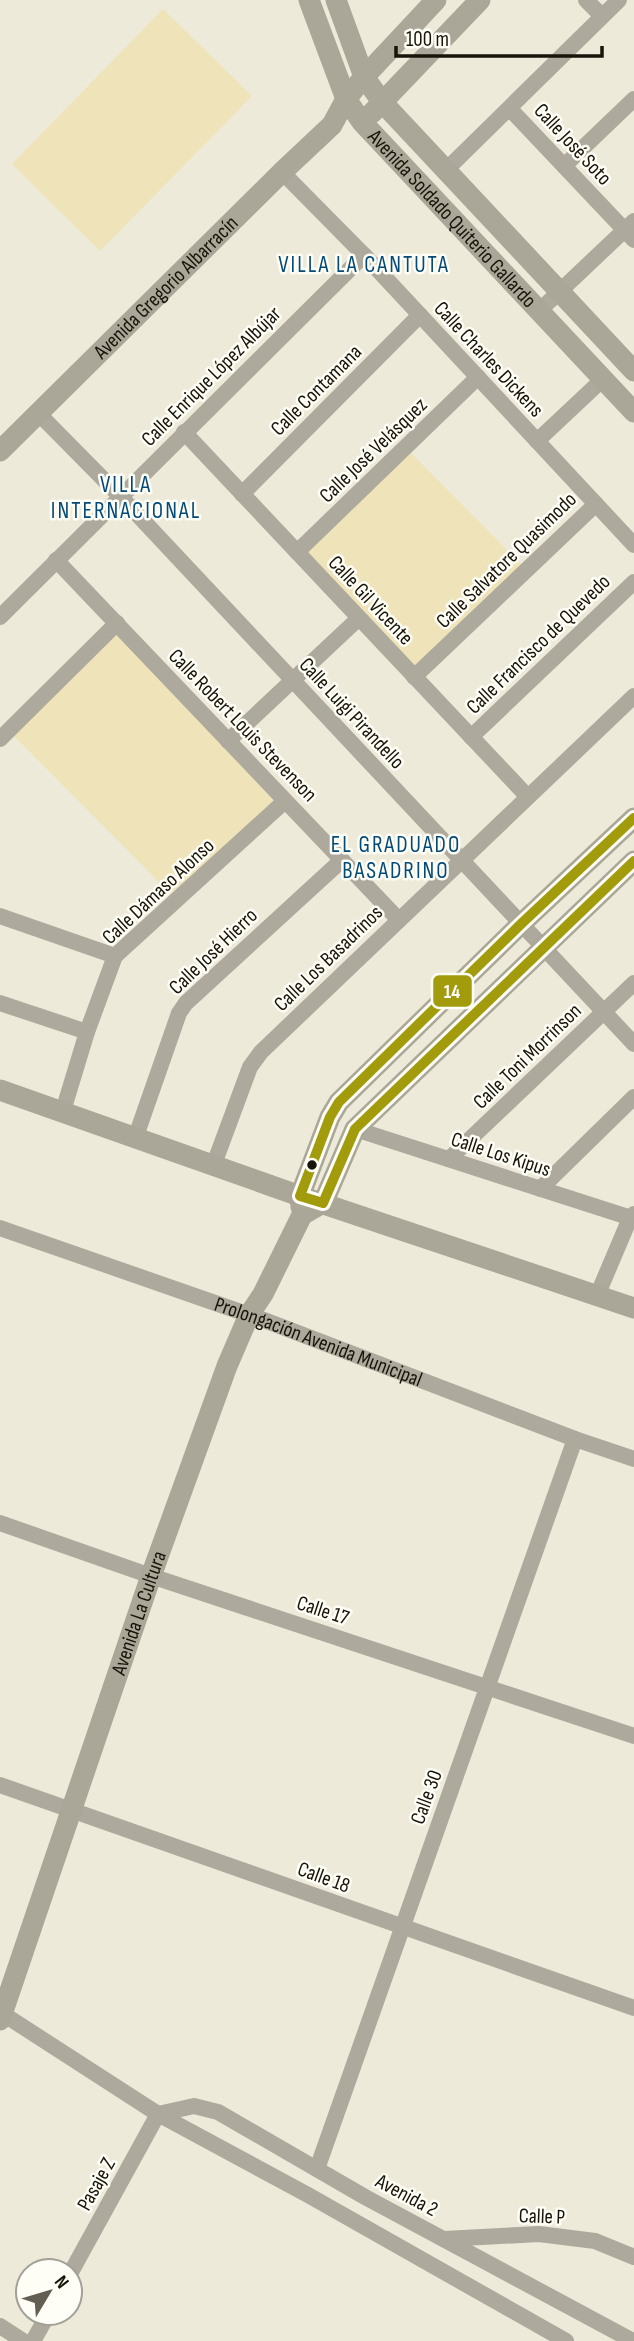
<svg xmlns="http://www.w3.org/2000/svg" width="634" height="2341" viewBox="0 0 634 2341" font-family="'Sofia Sans Condensed',sans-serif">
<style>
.green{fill:#eee3b9}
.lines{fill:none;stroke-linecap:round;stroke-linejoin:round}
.street{stroke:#ada99c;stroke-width:16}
.secondary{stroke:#aba798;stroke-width:21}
.bus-1-casing{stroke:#fefdf6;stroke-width:16}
.bus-1{stroke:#a29c0d;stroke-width:10}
.bus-dot{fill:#171409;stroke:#fefdf6;stroke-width:2.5}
.labels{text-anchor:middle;stroke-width:5;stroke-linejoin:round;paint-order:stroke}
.street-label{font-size:21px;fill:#171409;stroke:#fefdf6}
.neighbourhood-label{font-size:23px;letter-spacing:2px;fill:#034a79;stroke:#fefdf6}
.line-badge{stroke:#fefdf6;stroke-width:2.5}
.badge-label{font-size:19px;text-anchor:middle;font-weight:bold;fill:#fff}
</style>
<rect width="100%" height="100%" fill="#eeead9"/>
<!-- green -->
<g class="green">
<path d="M163,9L252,96L100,251L12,164Z"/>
<path d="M410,452L522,565L415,668L306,551Z"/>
<path d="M116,633L275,801L172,895L13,735Z"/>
</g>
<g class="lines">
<!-- street -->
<g class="street">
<path d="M586,0L602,16"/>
<path d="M510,109L634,240"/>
<path d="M564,166L634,99"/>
<path d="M446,170L619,0"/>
<path d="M282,172L364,255L634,545"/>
<path d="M539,311L634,221"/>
<path d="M38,413L120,496L634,1044"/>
<path d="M184,432L528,797"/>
<path d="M537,441L603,379"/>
<path d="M242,494L420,315"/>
<path d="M297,552L478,377"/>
<path d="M56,560L399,920"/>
<path d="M0,617L364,255"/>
<path d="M414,677L596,504"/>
<path d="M471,737L634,582"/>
<path d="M0,739L117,623"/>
<path d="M228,741L359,618"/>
<path d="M0,916L115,956"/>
<path d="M0,1003L87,1032"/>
<path d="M63,1111L87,1032L115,956L285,801"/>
<path d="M355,1129L634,1219"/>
<path d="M136,1136L179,1013L186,1003L342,860"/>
<path d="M449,1159L634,983"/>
<path d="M214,1164L250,1067L261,1052L634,696"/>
<path d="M540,1189L634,1097"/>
<path id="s1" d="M0,1228L264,1320L575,1439L634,1459"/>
<path d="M597,1296L630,1218L634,1214"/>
<path d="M0,1523L151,1576L634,1736"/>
<path d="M0,1785L634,2008"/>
<path d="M0,2012L158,2114L308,2195L566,2341"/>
<path d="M158,2114L194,2106L218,2112L365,2197L633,2341"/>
<path d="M317,2169L575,1439"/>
<path d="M444,2239L539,2234L595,2241L634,2257"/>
<path d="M70,2274L158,2114"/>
<path d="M0,2326L23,2341"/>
<path d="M33,2341L49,2313"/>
</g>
<!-- secondary -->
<g class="secondary">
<path id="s2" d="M309,0L346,99L362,122L634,412"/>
<path d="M336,0L364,77L383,103L634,371"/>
<path d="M372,113L480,0"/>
<path id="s3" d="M0,451L282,172L332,125L346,99L364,77L436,0"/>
<path d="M0,1090L300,1196L634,1308"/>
<path d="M301,1207L300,1196L330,1117L339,1102L521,924L634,818"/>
<path id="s4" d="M0,2020L151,1576L227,1366L249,1315L263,1294L302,1215L323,1203L355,1129L634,861"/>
</g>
<defs>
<path id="bus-1" d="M634,818L521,924L339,1102L330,1117L300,1196L323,1203L355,1129L634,861"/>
</defs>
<!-- bus-1 casing -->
<use href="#bus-1" class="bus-1-casing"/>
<!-- bus-1 -->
<use href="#bus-1" class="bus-1"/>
</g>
<!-- markers -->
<circle class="bus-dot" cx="312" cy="1165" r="6"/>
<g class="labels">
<!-- street labels -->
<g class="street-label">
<text transform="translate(573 144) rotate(47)" y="7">Calle José Soto</text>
<text dy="7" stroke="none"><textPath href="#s2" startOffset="266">Avenida Soldado Quiterio Gallardo</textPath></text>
<text dy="7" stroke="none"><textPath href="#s3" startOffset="233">Avenida Gregorio Albarracín</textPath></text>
<text transform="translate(489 359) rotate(47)" y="7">Calle Charles Dickens</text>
<text transform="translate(211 376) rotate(-45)" y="7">Calle Enrique López Albújar</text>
<text transform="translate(316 390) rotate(-45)" y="7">Calle Contamana</text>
<text transform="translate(373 450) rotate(-44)" y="7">Calle José Velásquez</text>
<text transform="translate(506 560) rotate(-44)" y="7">Calle Salvatore Quasimodo</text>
<text transform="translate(371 600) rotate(47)" y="7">Calle Gil Vicente</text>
<text transform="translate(538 644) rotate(-44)" y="7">Calle Francisco de Quevedo</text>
<text transform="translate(352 713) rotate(47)" y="7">Calle Luigi Pirandello</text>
<text transform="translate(243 725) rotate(46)" y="7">Calle Robert Louis Stevenson</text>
<text transform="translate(158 891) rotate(-43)" y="7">Calle Dámaso Alonso</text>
<text transform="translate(213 951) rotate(-44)" y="7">Calle José Hierro</text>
<text transform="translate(328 958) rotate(-44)" y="7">Calle Los Basadrinos</text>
<text transform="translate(527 1056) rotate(-44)" y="7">Calle Toni Morrinson</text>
<text transform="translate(501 1154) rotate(18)" y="7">Calle Los Kipus</text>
<text dy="7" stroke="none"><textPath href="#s1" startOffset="338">Prolongación Avenida Municipal</textPath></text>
<text transform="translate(323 1610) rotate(18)" y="7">Calle 17</text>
<text dy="7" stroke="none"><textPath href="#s4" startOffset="430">Avenida La Cultura</textPath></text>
<text transform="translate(426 1797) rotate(-70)" y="7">Calle 30</text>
<text transform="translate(324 1877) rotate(20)" y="7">Calle 18</text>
<text transform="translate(96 2184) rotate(-61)" y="7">Pasaje Z</text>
<text transform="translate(407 2195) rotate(28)" y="7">Avenida 2</text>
<text transform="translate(542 2216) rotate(2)" y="7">Calle P</text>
</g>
<!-- neighbourhood labels -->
<g class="neighbourhood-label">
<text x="364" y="272">VILLA LA CANTUTA</text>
<text x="126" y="492">VILLA<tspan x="126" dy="26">INTERNACIONAL</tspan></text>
<text x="396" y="852">EL GRADUADO<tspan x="396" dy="26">BASADRINO</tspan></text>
</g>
</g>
<rect class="line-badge" x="432" y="974" width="41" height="34" rx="7" fill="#a29c0d"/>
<g class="badge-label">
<text x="452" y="998">14</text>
</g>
<!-- north arrow -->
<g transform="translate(49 2292) rotate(52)"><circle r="33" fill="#fefdf6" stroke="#a2a097" stroke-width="2"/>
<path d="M0-5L12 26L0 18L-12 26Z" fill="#625f52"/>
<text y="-10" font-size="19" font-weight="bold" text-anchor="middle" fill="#171409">N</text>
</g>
<!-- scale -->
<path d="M396 46v10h206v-10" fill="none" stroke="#171409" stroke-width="3.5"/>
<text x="406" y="46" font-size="21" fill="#171409" stroke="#fefdf6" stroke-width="5" paint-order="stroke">100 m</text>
</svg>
